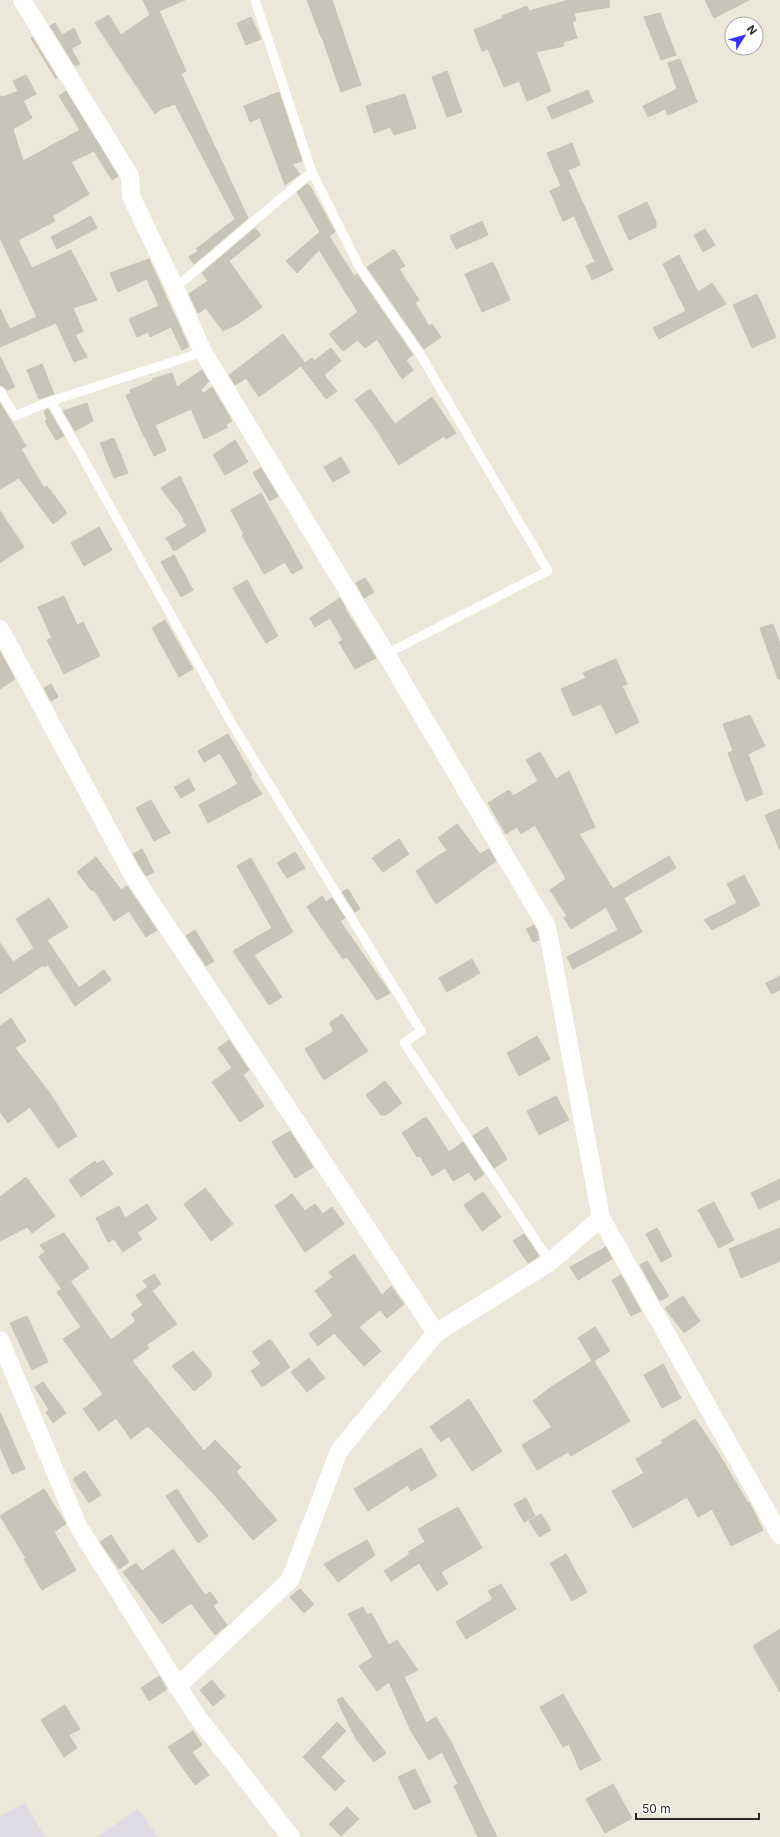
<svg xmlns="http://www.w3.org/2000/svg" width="780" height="1837" viewBox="0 0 780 1837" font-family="Inter,sans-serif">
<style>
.industrial{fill:#dfdbe4}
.building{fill:#c7c4b9;stroke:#c8c4b3}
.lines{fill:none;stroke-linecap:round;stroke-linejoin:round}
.service{stroke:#fff;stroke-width:9}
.minor{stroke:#fff;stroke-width:18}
</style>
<rect width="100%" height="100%" fill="#ece8d9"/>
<!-- industrial -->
<g class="industrial">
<path d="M25,1803L45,1837H0V1816Z"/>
<path d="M138,1809L158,1837H97Z"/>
</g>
<!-- building -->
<g class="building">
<path d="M143,0H185L159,11L186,71L181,74L248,218L194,264L189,257L198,251L196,249L235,219L175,104L161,109L155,114L95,23L109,15L121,35L150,15Z"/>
<path d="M307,0H332L361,85L341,92L322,37H321Z"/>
<path d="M569,0H609L610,7L574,13L576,20L572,22L577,38L563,42L564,46L536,52L551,91L527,101L519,81L504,87L488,49L482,51L474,30L503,18L502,16L527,6L529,11Z"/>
<path d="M705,0H749L714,18Z"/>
<path d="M660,13L676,55L661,60L644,17Z"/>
<path d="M251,17L261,39L246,45L237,23Z"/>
<path d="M55,23L62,35L74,28L81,43L71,49L80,64L75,66L50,26Z"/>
<path d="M32,37L57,78L56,79L31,38Z"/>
<path d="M680,59L697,102L668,115L665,109L648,117L643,106L677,89L668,63Z"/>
<path d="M447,71L462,112L447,117L432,77Z"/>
<path d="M26,75L36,94L23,101L13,81Z"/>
<path d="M588,90L593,102L552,119L547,107Z"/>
<path d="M18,91L32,118L13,129L23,161L80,130L59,96L66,91L118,176L112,180L94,151L71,162L89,194L52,216L55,221L18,240L32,268L71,250L97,300L73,308L83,331L75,335L87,357L74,362L56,323L0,347V309L10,329L37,317L0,238V96L3,97Z"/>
<path d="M279,92L302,161L292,164L300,174L285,185L260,118L250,122L244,106Z"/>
<path d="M405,94L416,128L394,135L390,127L374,133L366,106Z"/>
<path d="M572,143L580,165L568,170L613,270L592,280L586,266L595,262L574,216L563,221L550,191L561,186L547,153Z"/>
<path d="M307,184L310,186L335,232L329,236L354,276L357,274L413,355L406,360L413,370L402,379L377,339L365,348L358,340L343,351L329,334L358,312L319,250L297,273L286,261L320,232L297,192Z"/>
<path d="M647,202L656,222V227L629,240L618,216Z"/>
<path d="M91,216L97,228L57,249L51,237Z"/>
<path d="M482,221L488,235L456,249L450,236Z"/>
<path d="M255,228L261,235L229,261L262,307L239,323L223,331L206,308L198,313L189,294L208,281L202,273Z"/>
<path d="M705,229L715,245L703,252L694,235Z"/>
<path d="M394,249L405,266L399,269L419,300L415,303L429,326L432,324L441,337L424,349L367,267Z"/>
<path d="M679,255L698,292L712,283L726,304L659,339L653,328L686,311L663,264Z"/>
<path d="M149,259L189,347L182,350L171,327L150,337L148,332L137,337L129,319L159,306L147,279L118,292L110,273Z"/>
<path d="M493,262L510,300L482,312L465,274Z"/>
<path d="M757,294L776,337L752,348L733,305Z"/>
<path d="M283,334L305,363L259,397L246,378L235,385L229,375Z"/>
<path d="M331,348L341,361L324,375L337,391L326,399L301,366L312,358L314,361Z"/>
<path d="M0,356L15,387L7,390L3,386L0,385Z"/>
<path d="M42,364L54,394L39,399L27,370Z"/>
<path d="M202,370L209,381L201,390L204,393L212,387L232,421L226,425L228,427L204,439L191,409L155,425L166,450L154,456L145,437H144L126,395L131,393L130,390L152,381V379L172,373L177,387Z"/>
<path d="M370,389L395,424L432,397L456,433L446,439L444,436L399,465L372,423L355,400Z"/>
<path d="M0,403L26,446L21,449L44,488L47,486L67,513L53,524L19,478L0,489Z"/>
<path d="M87,403L93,421L75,431L63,411Z"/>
<path d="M48,409L64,436L56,440L45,421L47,419L44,411Z"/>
<path d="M114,438L128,473L114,478L100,443Z"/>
<path d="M235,440L248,462L225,475L213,455Z"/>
<path d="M341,457L350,472L333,482L324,467Z"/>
<path d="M261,468L278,496L270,501L253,473Z"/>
<path d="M180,476L206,531L174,551L166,538L187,526L183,520L184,519L161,488Z"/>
<path d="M261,493L303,568L292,574L285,562L264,574L242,535L244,534L231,510Z"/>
<path d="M0,511L24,547L0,563Z"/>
<path d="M99,527L112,550L84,566L71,543Z"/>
<path d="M174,555L193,590L181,597L161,562Z"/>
<path d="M365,578L374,592L364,598L356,583Z"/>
<path d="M247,580L278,636L266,643L233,588Z"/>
<path d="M64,596L77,625L83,622L100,656L64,674L47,640L52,638L38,607Z"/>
<path d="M340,598L346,609H345L376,658L355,669L339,642L343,640L330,618L315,627L310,618Z"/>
<path d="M165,620L193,669L179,677L152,628Z"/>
<path d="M773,624L780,644V679H778L760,628Z"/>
<path d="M0,652L15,679L0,689Z"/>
<path d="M616,659L627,684L622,686L639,722L616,734L601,704L573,716L561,689L586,678L583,673Z"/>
<path d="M51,684L58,697L51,701L44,688Z"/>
<path d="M750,715L765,746L748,754L763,794L746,801L728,753L733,751L723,724Z"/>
<path d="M228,734L252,775L250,776L262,794L208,823L199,805L238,784L220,753L204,762L198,751Z"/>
<path d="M540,752L556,779L569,771L595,827L579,834L613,889L669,856L676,868L624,898L642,932L573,969L567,957L618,930L606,907L571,929L564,918L567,916L550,890L566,879L535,825L521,834L517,827L506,834L488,803L509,790L513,796L538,781L526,760Z"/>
<path d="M189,779L195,790L181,798L174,787Z"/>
<path d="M151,800L170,833L154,841L136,808Z"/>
<path d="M780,809V850L765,815Z"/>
<path d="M457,824L480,854L489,849L496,861L436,904L416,871L447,850L438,838Z"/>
<path d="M399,839L409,854L383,872L372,858Z"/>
<path d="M142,849L154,872L146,876L133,854Z"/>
<path d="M295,852L305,868L287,878L277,863Z"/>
<path d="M96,857L121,890L127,886L157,930L146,937L129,911L114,921L94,890L92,891L77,872Z"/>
<path d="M251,858L293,932L254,955L282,997L269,1005L233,951L272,928L237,866Z"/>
<path d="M744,875L760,905L712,930L704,920L737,903L727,884Z"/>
<path d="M348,889L360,909L355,912L342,892Z"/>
<path d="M322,896L326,902L332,898L345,918L340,921L390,993L377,1000L347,957L343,959L307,907Z"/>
<path d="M49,898L68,927L47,940L79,988L104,970L111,980L75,1006L48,965L44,967L43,965L0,994V943L13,962L34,948L16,919Z"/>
<path d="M534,925L537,931L539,940L533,942L526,929Z"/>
<path d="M195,930L214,961L206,966L186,936Z"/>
<path d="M472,959L480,973L447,992L439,978Z"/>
<path d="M780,976V990L771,994L766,983Z"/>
<path d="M342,1014L368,1051L324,1080L305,1049L334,1031L329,1023Z"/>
<path d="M11,1018L26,1041L15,1048L49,1092L77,1136L58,1148L30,1107L8,1123L0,1112V1026Z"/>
<path d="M537,1036L550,1059L519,1076L507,1053Z"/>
<path d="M229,1040L249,1070L243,1075L264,1106L240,1122L212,1082L232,1068L218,1048Z"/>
<path d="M385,1081L402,1103L386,1115H381L366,1095Z"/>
<path d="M556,1096L569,1120L539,1135L527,1111Z"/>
<path d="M426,1117L449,1152L463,1142L484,1174L475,1181L469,1172L453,1181L445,1168L432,1176L420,1156L417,1157L402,1133Z"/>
<path d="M487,1127L507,1159L494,1168L473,1136Z"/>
<path d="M290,1131L313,1167L295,1178L272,1142Z"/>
<path d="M103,1160L113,1174L81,1197L69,1180L95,1161L97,1164Z"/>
<path d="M26,1177L55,1216L32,1233L27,1227L0,1241V1197Z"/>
<path d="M780,1179V1199L759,1209L751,1193Z"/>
<path d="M205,1188L233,1224L211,1241L184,1204Z"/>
<path d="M483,1192L501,1217L482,1231L464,1205Z"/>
<path d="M292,1194L305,1211L315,1204L323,1214L332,1207L344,1224L305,1252L275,1206Z"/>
<path d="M714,1202L734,1240L719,1248L698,1210Z"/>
<path d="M147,1204L157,1219L137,1233L142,1239L123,1252L114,1239L108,1242L96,1218L119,1206L125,1218Z"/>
<path d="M657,1228L672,1256L661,1262L646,1234Z"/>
<path d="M780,1228V1261L741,1278L729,1249Z"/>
<path d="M64,1233L89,1268L61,1288L39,1257L45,1252L40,1245Z"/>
<path d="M524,1234L539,1256L528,1263L513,1241Z"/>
<path d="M606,1247L612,1259L578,1280L570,1267Z"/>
<path d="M354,1254L382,1295L391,1286L404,1304L387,1318L380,1310L359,1327L381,1351L364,1366L334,1333L318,1346L309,1334L333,1316L315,1291L333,1277L329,1272Z"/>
<path d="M647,1261L669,1296L660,1301L640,1265Z"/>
<path d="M154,1274L161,1284L152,1291L177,1324L146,1345L149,1348L132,1361L204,1451L215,1440L241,1467L236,1472L277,1520L253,1540L213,1493L148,1426L131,1439L116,1418L99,1431L83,1409L103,1394L63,1339L81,1327L57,1292L71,1282L111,1340L136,1321L131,1314L143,1305L136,1295L148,1287L143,1281Z"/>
<path d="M621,1275L641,1311L631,1316L612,1280Z"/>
<path d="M683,1296L700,1321L684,1333L665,1308Z"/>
<path d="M27,1316L48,1362L32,1370L10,1323Z"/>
<path d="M595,1327L610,1351L594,1361L630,1421L571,1456L568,1452L537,1470L522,1445L552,1427L533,1401L551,1387L592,1361L578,1338Z"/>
<path d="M270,1339L290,1367L262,1387L251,1371L261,1364L252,1352Z"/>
<path d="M193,1351L211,1372V1377L194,1391L172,1366Z"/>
<path d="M309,1358L325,1378L307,1392L291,1372Z"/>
<path d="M663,1364L681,1398L662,1408L644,1375Z"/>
<path d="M43,1382L66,1413L53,1423L46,1412L49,1410L35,1387Z"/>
<path d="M469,1399L502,1451L472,1471L449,1436L441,1442L430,1427Z"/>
<path d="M0,1412L25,1469L12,1474L0,1447Z"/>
<path d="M695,1419L717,1451L748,1503L749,1502L763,1530L731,1546L712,1509L698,1517L687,1497L633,1528L612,1491L644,1473L636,1459L663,1443L661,1441Z"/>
<path d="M421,1448L437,1476L411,1491L408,1485L368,1511L354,1489Z"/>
<path d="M85,1471L101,1495L89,1503L73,1479Z"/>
<path d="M44,1489L66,1524L54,1532L76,1570L42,1590L24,1559L26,1558L0,1516Z"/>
<path d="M177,1489L208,1536L198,1543L166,1496Z"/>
<path d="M526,1498L535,1516L524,1522L514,1504Z"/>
<path d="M458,1507L482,1548L441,1572L448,1584L437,1591L419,1563L391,1581L384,1571L410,1554L408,1552L425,1542L418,1529Z"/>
<path d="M541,1514L551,1530L539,1537L529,1521Z"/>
<path d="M111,1535L129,1562L119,1569L100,1542Z"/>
<path d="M367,1540L375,1555L338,1582L324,1564Z"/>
<path d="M173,1549L205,1595L210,1592L218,1602L213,1606L227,1625L215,1635L191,1603L162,1624L123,1572L136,1563L142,1571Z"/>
<path d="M566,1554L587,1592L572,1601L550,1563Z"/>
<path d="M501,1584L516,1609L466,1639L456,1622L493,1599L488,1591Z"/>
<path d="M300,1589L314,1604L304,1613L290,1597Z"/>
<path d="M363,1607L367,1615L371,1613L389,1645L397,1640L418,1670L404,1677L426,1723L436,1717L451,1742L497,1837H478L454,1786L458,1784L442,1752L429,1760L411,1731L389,1682L377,1691L359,1666L373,1657L348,1614Z"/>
<path d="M780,1629V1692L753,1646Z"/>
<path d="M159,1676L167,1689L149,1701L141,1688Z"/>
<path d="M212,1680L225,1696L213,1706L200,1690Z"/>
<path d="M563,1694L601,1760L580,1770L569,1744L563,1747L540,1707Z"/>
<path d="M342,1697L386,1753L374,1762L356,1739L337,1700Z"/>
<path d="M65,1705L80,1729L69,1735L77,1748L64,1757L41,1720Z"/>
<path d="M337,1722L346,1731L321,1757L345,1781L335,1791L303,1757Z"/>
<path d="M193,1731L202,1745L192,1752L209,1775L195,1785L168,1747Z"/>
<path d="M415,1769L431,1802L414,1810L398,1777Z"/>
<path d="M613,1784L632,1818L605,1833L586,1799Z"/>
<path d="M347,1807L359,1819L341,1836L329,1824Z"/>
</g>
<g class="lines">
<!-- service -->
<g class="service">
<path d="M255,0L312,172L360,268L420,354L548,571L386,654"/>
<path d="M175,288L312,172"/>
<path d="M0,391L15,416L51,401L203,352"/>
<path d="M51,401L232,724L421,1031L404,1043L550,1262"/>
</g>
<!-- minor -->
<g class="minor">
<path d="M22,0L130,176L131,196L175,288L203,352L386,654L547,927L601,1218L780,1535"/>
<path d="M0,629L131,872L436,1333"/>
<path d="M0,1340L78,1526L196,1715L291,1837"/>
<path d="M177,1687L290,1580L339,1451L436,1333L550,1262L601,1218"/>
</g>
</g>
<!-- north arrow -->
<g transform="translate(744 36) rotate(53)"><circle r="19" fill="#ffffff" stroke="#a9a9a9"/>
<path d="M0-3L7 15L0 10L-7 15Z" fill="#3734ff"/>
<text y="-6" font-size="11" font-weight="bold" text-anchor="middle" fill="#292929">N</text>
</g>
<!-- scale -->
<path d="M636 1813v6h123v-6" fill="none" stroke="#292929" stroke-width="2"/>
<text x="642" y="1813" font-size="12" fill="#292929" stroke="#ffffff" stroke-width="3" paint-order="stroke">50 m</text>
</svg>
